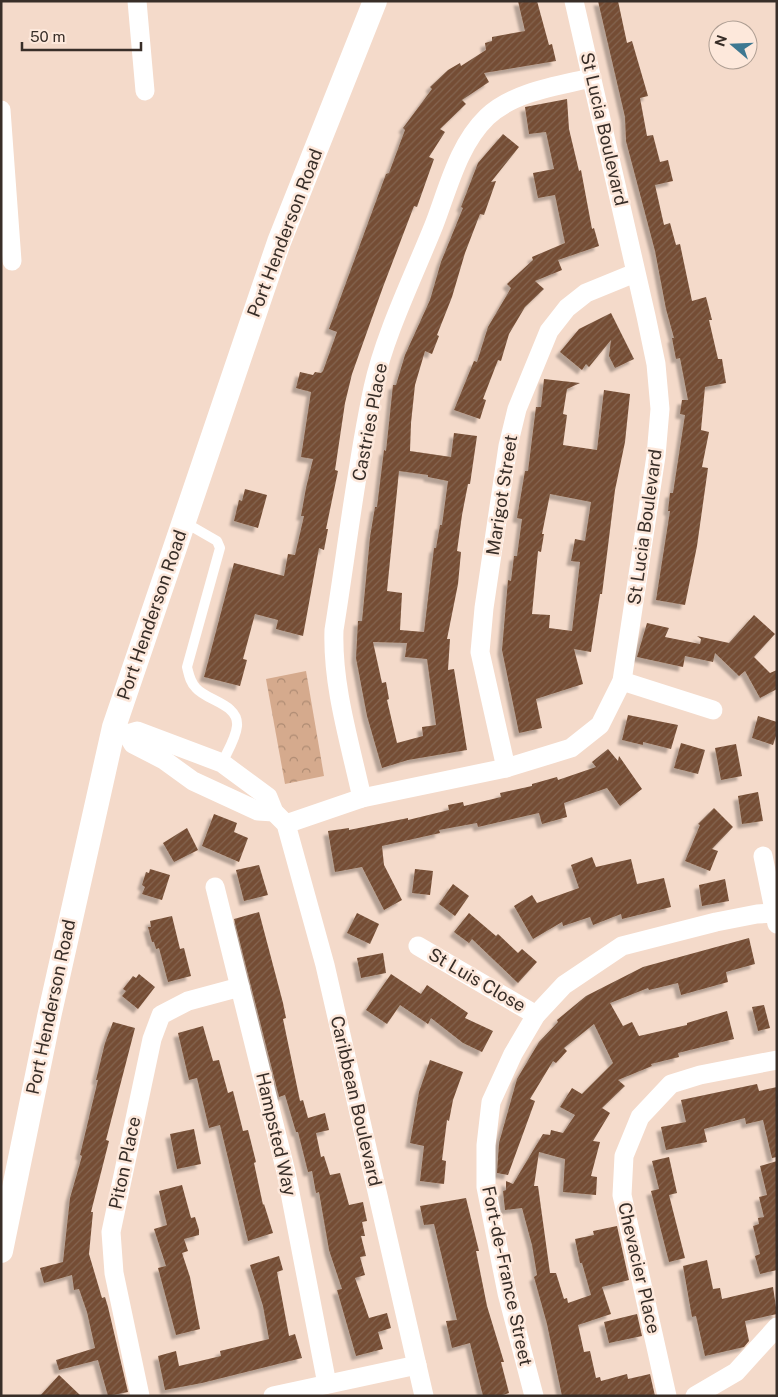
<svg xmlns="http://www.w3.org/2000/svg" width="778" height="1397" viewBox="0 0 778 1397" font-family="'Public Sans',sans-serif">
<style>
.park{fill:url(#park-crowns)}
.building{fill:url(#building-hatch);fill-rule:evenodd;filter:url(#shadow)}
.lines{fill:none;stroke-linecap:round;stroke-linejoin:round}
.service{stroke:#fff;stroke-width:10}
.minor{stroke:#fff;stroke-width:19}
.tertiary{stroke:#fff;stroke-width:24}
.labels{text-anchor:middle;stroke-width:5;stroke-linejoin:round;paint-order:stroke}
.street-label{font-size:18px;fill:#382e28;stroke:#fde8db}
</style>
<defs>
<pattern id="park-crowns" width="20" height="18" patternUnits="userSpaceOnUse" patternTransform="scale(1.25)"><rect width="20" height="18" fill="#d5aa8d"/><path d="M2 6a3 3 0 1 1 6 0M12 15a3 3 0 1 1 6 0" fill="none" stroke="#ae8b73"/></pattern>
<pattern id="building-hatch" width="6" height="6" patternUnits="userSpaceOnUse" patternTransform="scale(1.25)"><rect width="6" height="6" fill="#744d34"/><path d="M-1 1l2-2M0 6l6-6M5 7l2-2" fill="none" stroke="#846450"/></pattern>
<filter id="shadow"><feDropShadow dx="-4.5" dy="4.5" stdDeviation="1" flood-color="#0004"/></filter>
</defs>
<rect width="100%" height="100%" fill="#f4daca"/>
<!-- park -->
<path class="park" d="M306,671L324,776L285,784L266,679Z"/>
<!-- building -->
<g class="building">
<path d="M518,1H537L549,45L552,44L556,61L484,73L489,82L462,100L466,104L440,129L445,132L429,157L434,159L417,207L414,206L383,287L352,374L345,403L335,470L338,471L326,529H328L324,550L319,548L303,636L276,629L278,620L255,614L243,659L247,660L240,686L204,677L234,563L284,576L288,554L295,555L304,516H301L306,488L313,459L301,457L311,392L296,388L300,372L313,375L315,372L321,373L323,371L337,332L329,329L386,174L389,173L405,130L403,128L432,89L430,87L448,70L460,63L461,66L486,50L485,43L492,41V37L525,31Z"/>
<path d="M598,1H618L627,43L632,41L648,96L640,98L647,136L653,135L660,162L668,160L673,181L655,185L664,225L670,223L676,245L680,244L692,301L706,297L712,320H709L718,359H722L726,383L705,387L701,430L709,432L702,467L708,468L697,546L685,605L656,600L670,511H668L670,493H673L685,415L680,414L682,400H688L680,358L676,359L672,338H674L666,309L655,251L626,141L625,117Z"/>
<path d="M567,99L569,129L579,171L581,170L592,229L594,228L599,246L558,260L562,270L535,281L544,289L525,307L509,334L501,361L498,360L483,399L486,400L480,419L454,410L474,361L477,362L488,327L511,288L507,284L533,260L532,257L565,243L555,195L538,198L533,173L554,169L546,132L529,134L525,107Z"/>
<path d="M503,134L519,147L491,182L496,181L484,215L480,214L465,253L452,297L437,335L439,336L432,354L425,351L415,385L411,423L410,451L451,457L454,433L477,436L470,484H468L462,515L457,551L461,552L458,584L447,639H450L448,670L454,669L467,750L408,760L382,768L367,716L356,658L358,621H362L370,537L375,507H377L384,450L386,451L393,385H396L405,355L430,300L441,262L463,208L461,207L478,163ZM399,471L428,475V477L448,481L442,525H440L436,548H434L424,632L400,630L402,593L387,591ZM373,642L407,643L405,657L427,659L436,725L422,727L423,736L397,743L387,700L389,699L386,682L382,683Z"/>
<path d="M611,313L634,359L615,368L609,356L611,340L589,367L586,364L582,370L560,352L579,329Z"/>
<path d="M544,379L580,383L567,389L563,414L567,415L563,445L597,450L604,390L630,394L625,442L615,490L602,594H600L591,652L574,649L583,684L536,699L542,728L519,733L502,650L508,580L511,581L514,556H517L522,519L517,518L525,471H528L536,407H541ZM550,494L591,502L585,541L575,539L571,561L580,562L572,631L549,628L550,615L532,614L538,551L541,552L544,534H542Z"/>
<path d="M245,489L267,495L258,528L234,521L239,500L242,501Z"/>
<path d="M754,615L775,634L754,657L770,673L777,670V689L760,698L745,671L739,676L715,653L713,662L685,656L683,667L637,657L647,623L669,628L665,637L700,644L701,639L697,636L729,643Z"/>
<path d="M628,715L678,725L671,749L643,742V745L622,740Z"/>
<path d="M758,716L777,722V733L773,745L752,738Z"/>
<path d="M681,743L705,750L698,774L674,768Z"/>
<path d="M736,744L742,776L721,780L715,748Z"/>
<path d="M608,749L618,761L619,756L642,789L620,806L607,788L564,803L567,817L542,824L539,813L478,827L477,823L439,830L440,833L382,846L384,865L402,900L384,910L362,867L335,872L328,831L349,828V830L408,818V820L449,810L448,805L463,802L464,806L501,797L500,793L532,786V784L557,777L558,780L596,767L592,762Z"/>
<path d="M758,792L763,821L742,824L738,796Z"/>
<path d="M714,808L733,827L712,849L718,851L710,871L685,861L700,825L698,824Z"/>
<path d="M214,814L237,823L234,832L248,838L239,862L202,846Z"/>
<path d="M187,828L198,850L174,862L163,843Z"/>
<path d="M592,857L596,867L631,859L637,884L664,878L671,907L622,919L621,914L593,925L590,917L563,926L562,922L533,939L514,906L532,895L537,903L579,888L571,865Z"/>
<path d="M259,865L268,895L244,901L236,870Z"/>
<path d="M150,869L170,875L162,900L142,894L145,887L142,885L146,872L149,873Z"/>
<path d="M415,869L433,871L430,895L412,893Z"/>
<path d="M725,879L729,901L702,906L699,885Z"/>
<path d="M453,884L469,896L455,916L439,904Z"/>
<path d="M259,912L283,1003L286,1018L283,1019L300,1101L303,1100L308,1118L325,1113L329,1130L316,1133L321,1157L324,1156L330,1175L340,1173L349,1205L363,1202L367,1221L362,1222L365,1236H361L366,1256L360,1257L365,1275L355,1278L369,1318L387,1313L391,1328L378,1332L383,1349L356,1356L337,1290L342,1289L329,1250L319,1192L316,1193L312,1171L308,1172L298,1132H296L285,1095L279,1097L234,919Z"/>
<path d="M357,913L379,924L370,944L347,933Z"/>
<path d="M469,913L496,936L498,934L518,953L522,949L537,962L518,983L472,939L469,943L454,932Z"/>
<path d="M172,916L180,949L184,948L191,976L168,982L159,948L156,949L154,942H152L148,927H151L150,921Z"/>
<path d="M749,938L755,964L726,972L728,982L681,995L678,983L649,990L648,988L610,1003L623,1026L632,1022L639,1036L687,1025V1023L727,1011L734,1039L678,1053L679,1057L651,1064L652,1066L618,1080L625,1086L602,1108L610,1113L593,1141L600,1142L591,1176L597,1177L596,1195L563,1192L565,1159L539,1152L534,1186H538L550,1273H556L564,1299L567,1298L568,1303L591,1295L582,1263H580L575,1239L594,1235L593,1231L617,1226L629,1280L602,1287L611,1314L578,1325L584,1352L590,1351L596,1378L600,1377L601,1381L627,1374L628,1379L650,1374L655,1396H562L547,1324L534,1277L537,1275L532,1245L522,1208L505,1210L503,1191L506,1190V1181L513,1184L543,1134L550,1135L551,1130L563,1133L575,1115L560,1107L572,1088L582,1094L613,1063L594,1024L564,1048L567,1051L556,1063L553,1061L530,1099L535,1101L508,1175L497,1173L499,1143L517,1079L539,1042L558,1022L557,1020L586,996L643,967Z"/>
<path d="M383,953L386,973L361,978L357,958Z"/>
<path d="M139,974L155,987L138,1009L122,996L126,991L123,989L133,976L136,978Z"/>
<path d="M391,974L421,994L427,985L468,1013L465,1018L493,1031L482,1052L463,1043L431,1018L428,1024L400,1005L387,1024L366,1010Z"/>
<path d="M764,1005L770,1028L758,1031L752,1007Z"/>
<path d="M113,1022L135,1028L106,1140L109,1141L91,1212H93L89,1254L102,1298L105,1297L108,1307L128,1392L108,1396L98,1360L59,1370L56,1360L95,1348L87,1312L79,1289L74,1290L72,1275L44,1283L40,1268L63,1262L70,1198L82,1156L80,1155L98,1080H96L105,1043Z"/>
<path d="M203,1026L213,1061L219,1060L228,1093L233,1091L243,1131L248,1130L256,1162L254,1163L263,1205L264,1204L273,1233L248,1241L220,1125L209,1128L197,1078L189,1080L178,1033Z"/>
<path d="M430,1060L463,1072L453,1100L449,1121L447,1120L442,1160L446,1161L444,1184L420,1181L424,1146L410,1143L419,1092Z"/>
<path d="M757,1084L759,1091L777,1087V1157L772,1158L763,1120L746,1124L745,1118L704,1129L707,1142L666,1150L661,1127L686,1122L681,1100Z"/>
<path d="M194,1129L201,1164L177,1169L170,1134Z"/>
<path d="M669,1157L677,1193L669,1195L685,1258L669,1262L651,1191L659,1189L652,1161Z"/>
<path d="M777,1161V1270L760,1274L755,1256L760,1254L753,1226L759,1224L758,1218L764,1217L759,1197L767,1195L760,1166Z"/>
<path d="M182,1185L191,1218L195,1217L199,1230V1235L184,1239L188,1251L182,1253L190,1277L200,1329L176,1335L158,1268L166,1266L154,1229L167,1225L159,1191Z"/>
<path d="M466,1198L479,1251H476L487,1306L504,1362H501L509,1393L500,1396H483L470,1343L452,1348L446,1321L457,1320L434,1224L424,1225L420,1206Z"/>
<path d="M279,1256L283,1270L277,1272L289,1336L295,1334L302,1358L202,1383L165,1390L158,1356L176,1351L179,1366L221,1356L220,1351L269,1339L263,1306L250,1265Z"/>
<path d="M707,1260L713,1289L720,1288L722,1299L773,1287L777,1314L745,1321L749,1341L744,1347L705,1356L696,1316L692,1317L683,1266Z"/>
<path d="M637,1314L642,1336L609,1343L604,1322Z"/>
<path d="M59,1375L81,1396H40Z"/>
</g>
<g class="lines">
<!-- service -->
<path class="service" d="M184,522L217,541L220,548L187,667C189,675 190,682 196,688C207,701 239,704 237,726C236,738 227,752 222,763"/>
<!-- minor -->
<g class="minor">
<path d="M137,1L145,91"/>
<path d="M1,110L12,261"/>
<path d="M622,681L713,710"/>
<path d="M119,730L127,734L133,744L164,760L193,781L258,811L274,812"/>
<path d="M127,734L137,731L222,763L268,797L274,812L286,824L325,965L424,1396"/>
<path d="M506,768L480,652L484,608L508,446L517,409L549,331L567,308L586,293L635,273"/>
<path d="M362,798C350,743 332,686 334,630C347,550 356,467 373,388C384,336 414,275 434,225C448,189 458,145 487,117C513,92 557,86 591,78"/>
<path d="M286,824L362,798L506,768L571,748L600,725L622,681L656,456L660,409L656,364L646,316L574,1"/>
<path d="M763,856L777,924"/>
<path d="M215,887L286,1172L327,1384"/>
<path d="M418,946L536,1015"/>
<path d="M140,1396L114,1273L111,1232L152,1039L161,1015L188,1001L240,987"/>
<path d="M273,1396L417,1365"/>
<path d="M534,1396L507,1293L486,1187V1145L491,1102L513,1054L536,1015L564,985L622,946L716,922L757,914L775,913"/>
<path d="M667,1396L622,1195L624,1156L640,1117L671,1084L700,1075L777,1060"/>
<path d="M695,1396L736,1372L777,1327"/>
</g>
<!-- tertiary -->
<path class="tertiary" d="M1,1251L49,1017L114,727L279,242L375,1"/>
</g>
<g class="labels">
<!-- street labels -->
<g class="street-label">
<text transform="translate(604 129) rotate(77)" y="6">St Lucia Boulevard</text>
<text transform="translate(285 233) rotate(-69)" y="6">Port Henderson Road</text>
<text transform="translate(370 422) rotate(-79)" y="6">Castries Place</text>
<text transform="translate(502 495) rotate(-81)" y="6">Marigot Street</text>
<text transform="translate(645 527) rotate(-82)" y="6">St Lucia Boulevard</text>
<text transform="translate(152 615) rotate(-71)" y="6">Port Henderson Road</text>
<text transform="translate(477 980) rotate(30)" y="6">St Luis Close</text>
<text transform="translate(51 1007) rotate(-78)" y="6">Port Henderson Road</text>
<text transform="translate(356 1101) rotate(77)" y="6">Caribbean Boulevard</text>
<text transform="translate(276 1134) rotate(77)" y="6">Hampsted Way</text>
<text transform="translate(125 1163) rotate(-78)" y="6">Piton Place</text>
<text transform="translate(639 1268) rotate(77)" y="6">Chevacier Place</text>
<text transform="translate(507 1276) rotate(78)" y="6">Fort-de-France Street</text>
</g>
</g>
<!-- border -->
<rect width="778" height="1397" fill="none" stroke="#382e28" stroke-width="5"/>
<!-- north arrow -->
<g transform="translate(733 45) rotate(289)"><circle r="24" fill="#fde8db" stroke="#ae9e93"/>
<path d="M0-4L9 19L0 12L-9 19Z" fill="#3e7891"/>
<text y="-8" font-size="14" font-weight="bold" text-anchor="middle" fill="#382e28">N</text>
</g>
<!-- scale -->
<path d="M22 42v8h119v-8" fill="none" stroke="#382e28" stroke-width="2.5"/>
<text x="30" y="42" font-size="15" fill="#382e28" stroke="#fde8db" stroke-width="4" paint-order="stroke">50 m</text>
</svg>
